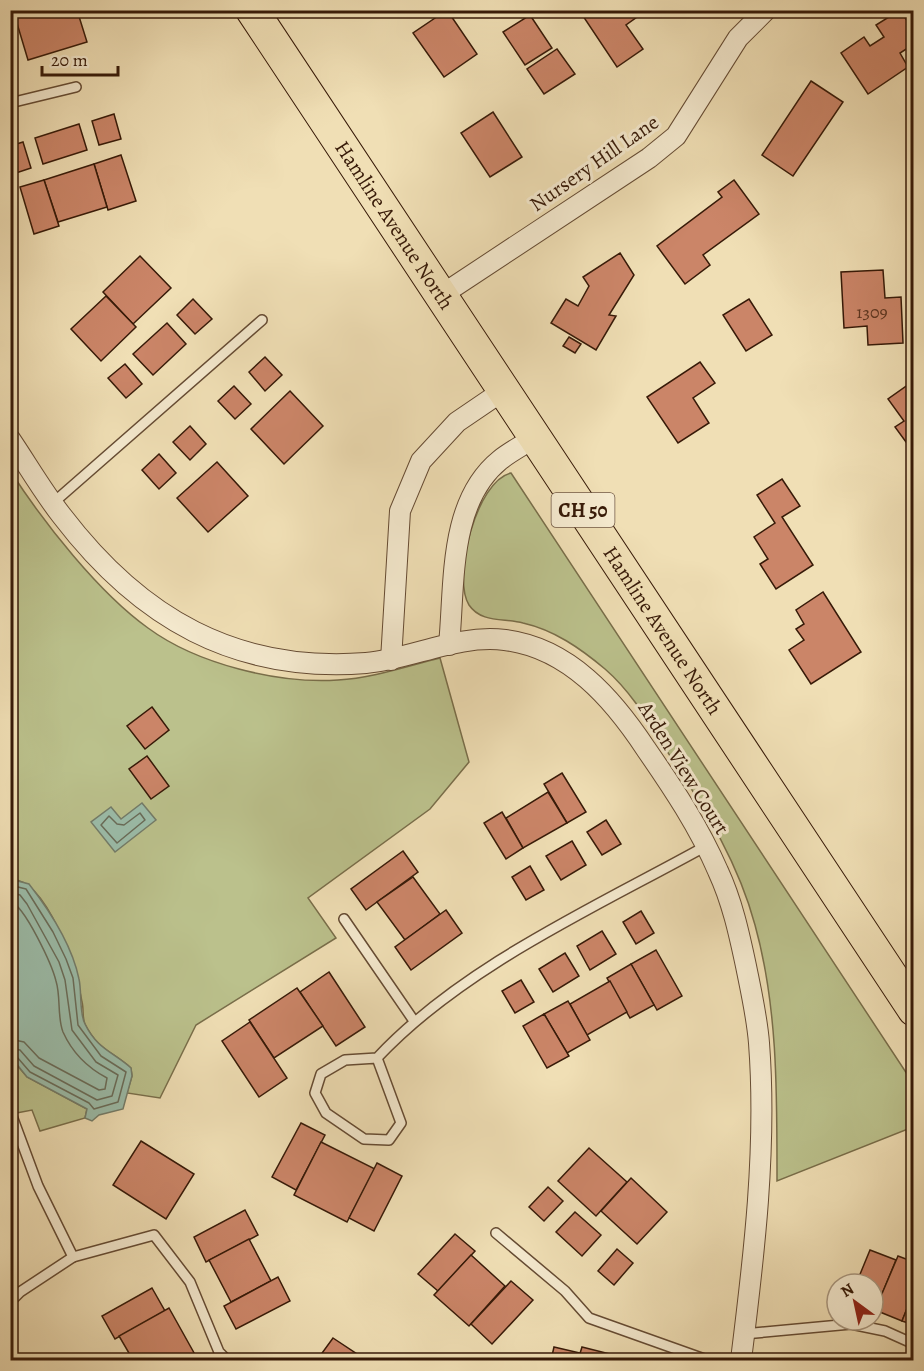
<svg xmlns="http://www.w3.org/2000/svg" width="924" height="1371" viewBox="0 0 924 1371" font-family="Alegreya,serif">
<style>
.green{fill:#bbc18c;stroke:#796e4a;stroke-width:1.5}
.water{fill:#9bbdaa;stroke:#737c69;stroke-width:1.5}
.lines{fill:none;stroke-linecap:round;stroke-linejoin:round}
.shore{stroke:#696c59;stroke-width:1.5}
.building{fill:#cb8568;stroke:#371a08;stroke-width:1.5}
.lane-casing{stroke:#654b33;stroke-width:12}
.street-casing{stroke:#654b33;stroke-width:22}
.primary-casing{stroke:#371a08;stroke-width:34}
.lane{stroke:#f5eacf;stroke-width:9}
.street{stroke:#f5eacf;stroke-width:20}
.primary{stroke:#f0dfb5;stroke-width:32}
.labels{text-anchor:middle;stroke-width:6;stroke-linejoin:round;paint-order:stroke}
.number-label{font-size:18px;fill:#5c3520}
.shield{fill:#f5eacf;stroke:#705844;stroke-width:1.5}
.shield-label{font-size:20px;font-weight:bold;fill:#371a08}
.street-label{font-size:21px;fill:#371a08;stroke:#f5eacf}
</style>
<rect width="100%" height="100%" fill="#f0dfb5"/>
<filter id="stains"><feTurbulence type="fractalNoise" baseFrequency=".00333" numOctaves="4"/><feColorMatrix values="0 0 0 0 .2 0 0 0 0 .09 0 0 0 0 .02 0 0 0 .5 -.17"/></filter>
<radialGradient id="worn" r=".72"><stop offset=".6" stop-color="#630" stop-opacity="0"/><stop offset="1" stop-color="#630" stop-opacity=".3"/></radialGradient>
<!-- green -->
<g class="green">
<path d="M11,472C44,523 99,593 148,628C197,664 278,684 338,680C373,678 407,666 440,658L469,762L430,809L308,898L336,938L196,1025L160,1098L127,1093L132,1076L131,1068C112,1051 98,1050 85,1024C82,1018 84,1009 82,1002C77,971 48,880 11,879Z"/>
<path d="M511,473L913,1083V1127L777,1181C777,1095 778,1008 755,925C739,865 706,810 672,759C652,728 634,694 605,669C580,648 554,630 523,623C504,618 481,623 469,605C452,578 476,481 511,473Z"/>
<path d="M10,1057L27,1077L87,1109L85,1118L40,1131L32,1110L11,1114Z"/>
</g>
<!-- water -->
<g class="water">
<path d="M142,803L156,820L115,852L91,822L111,807L121,819Z"/>
<path d="M10,879L29,884C50,911 72,945 79,979C82,992 79,1013 85,1024C97,1049 113,1052 131,1068L132,1076L123,1109L99,1115L92,1121L85,1118L87,1109L27,1077L11,1057Z"/>
</g>
<g class="lines">
<!-- shore -->
<g class="shore">
<path d="M140,813L145,820L117,843L101,825L109,816L117,824L124,825Z"/>
<path d="M10,885L26,889L53,932L66,959L73,978L78,1025L101,1056L126,1072L118,1102L94,1109L89,1103L30,1072L17,1057L10,1055"/>
<path d="M10,892L20,895L27,904L59,962L65,980L72,1030L96,1062L118,1075L112,1096L97,1100L34,1066L20,1050L10,1048"/>
<path d="M10,901C25,906 52,965 56,981C61,997 57,1017 63,1032C72,1052 88,1068 107,1078L105,1089L99,1090L39,1058L24,1042L10,1039"/>
</g>
</g>
<!-- building -->
<g class="building">
<path d="M13,10H77L87,42L28,60Z"/>
<path d="M447,10L477,54L444,77L413,33Z"/>
<path d="M579,10H647L626,25L643,49L617,67Z"/>
<path d="M900,10L914,31V44L900,53L908,67L868,94L841,53L864,37L870,46L884,37L876,25Z"/>
<path d="M530,15L552,48L525,65L503,32Z"/>
<path d="M557,49L575,74L544,94L527,69Z"/>
<path d="M811,81L843,102L793,176L762,155Z"/>
<path d="M493,112L522,157L490,177L461,133Z"/>
<path d="M114,114L121,139L99,145L92,121Z"/>
<path d="M79,124L87,150L43,164L35,138Z"/>
<path d="M23,142L31,168L10,175V146Z"/>
<path d="M121,155L136,201L108,210L94,164Z"/>
<path d="M94,164L107,207L58,222L44,180Z"/>
<path d="M44,180L59,226L34,234L20,187Z"/>
<path d="M734,180L759,214L703,255L710,265L685,284L657,246L722,197L718,192Z"/>
<path d="M620,253L634,275L609,315L616,316L596,350L551,323L566,299L578,306L589,286L583,277Z"/>
<path d="M140,256L171,288L133,324L103,292Z"/>
<path d="M883,270L885,298L901,297L903,343L868,345L867,326L844,328L841,272Z"/>
<path d="M106,296L136,327L101,361L71,329Z"/>
<path d="M193,299L212,319L195,334L177,315Z"/>
<path d="M749,299L772,335L746,351L723,315Z"/>
<path d="M167,323L186,344L153,375L133,354Z"/>
<path d="M569,337L581,344L575,353L563,346Z"/>
<path d="M265,357L282,375L265,391L249,372Z"/>
<path d="M700,362L715,383L693,398L709,423L678,443L647,397Z"/>
<path d="M125,364L142,384L126,398L108,378Z"/>
<path d="M912,382L914,384V453L895,427L904,421L888,399Z"/>
<path d="M234,386L251,404L235,419L218,401Z"/>
<path d="M290,391L323,426L284,464L251,429Z"/>
<path d="M190,426L206,444L190,460L173,442Z"/>
<path d="M159,454L176,473L159,489L142,470Z"/>
<path d="M217,462L248,496L208,532L177,498Z"/>
<path d="M782,479L800,506L782,517L813,565L776,589L760,564L768,559L754,537L775,523L757,495Z"/>
<path d="M823,592L861,652L811,684L789,650L804,640L796,629L804,624L796,610Z"/>
<path d="M152,707L169,730L145,749L127,726Z"/>
<path d="M147,756L169,786L151,799L129,769Z"/>
<path d="M562,773L586,812L567,823L544,784Z"/>
<path d="M548,792L567,823L523,848L506,818Z"/>
<path d="M502,812L523,848L506,859L484,823Z"/>
<path d="M606,820L621,844L602,855L587,832Z"/>
<path d="M572,841L586,865L561,880L546,856Z"/>
<path d="M403,851L418,872L366,910L351,889Z"/>
<path d="M530,866L544,890L526,900L512,877Z"/>
<path d="M413,877L440,914L405,940L377,902Z"/>
<path d="M446,910L462,933L411,970L395,947Z"/>
<path d="M641,911L654,933L636,944L623,922Z"/>
<path d="M602,931L616,954L590,970L577,946Z"/>
<path d="M656,950L682,996L657,1010L631,964Z"/>
<path d="M565,953L579,976L553,992L539,969Z"/>
<path d="M631,964L654,1005L630,1018L607,978Z"/>
<path d="M329,972L365,1027L336,1046L300,992Z"/>
<path d="M521,980L534,1002L515,1013L502,991Z"/>
<path d="M610,981L627,1012L587,1035L570,1004Z"/>
<path d="M297,988L323,1026L274,1058L249,1020Z"/>
<path d="M568,1001L590,1040L567,1053L544,1014Z"/>
<path d="M544,1014L569,1056L547,1068L523,1026Z"/>
<path d="M250,1022L287,1078L259,1097L222,1041Z"/>
<path d="M301,1123L325,1135L296,1190L272,1177Z"/>
<path d="M141,1141L194,1174L166,1219L113,1185Z"/>
<path d="M321,1142L375,1169L347,1222L294,1195Z"/>
<path d="M589,1148L627,1182L596,1216L558,1181Z"/>
<path d="M377,1163L402,1176L374,1231L349,1218Z"/>
<path d="M631,1178L667,1212L637,1244L601,1211Z"/>
<path d="M548,1187L563,1201L544,1221L529,1207Z"/>
<path d="M245,1210L258,1235L206,1262L194,1237Z"/>
<path d="M575,1212L601,1235L582,1256L556,1232Z"/>
<path d="M455,1234L475,1251L438,1291L418,1274Z"/>
<path d="M249,1239L271,1281L231,1302L209,1260Z"/>
<path d="M617,1249L633,1263L614,1285L598,1271Z"/>
<path d="M870,1250L896,1260L873,1316V1284H856Z"/>
<path d="M471,1255L505,1286L469,1326L434,1295Z"/>
<path d="M898,1256L914,1262V1291L902,1321L875,1310Z"/>
<path d="M278,1277L290,1301L236,1329L224,1306Z"/>
<path d="M511,1281L533,1300L492,1344L471,1324Z"/>
<path d="M152,1288L165,1311L115,1339L102,1316Z"/>
<path d="M914,1291V1325L902,1321Z"/>
<path d="M169,1308L198,1360H133L119,1336Z"/>
<path d="M333,1338L357,1354L352,1360H317Z"/>
<path d="M554,1347L580,1353L578,1360H551Z"/>
<path d="M582,1347L610,1354L608,1360H578Z"/>
<path d="M610,1354L636,1360H608Z"/>
</g>
<g class="lines">
<defs>
<g id="lane">
<path d="M10,103L76,87"/>
<path d="M53,503L262,320"/>
<path d="M344,919L414,1021"/>
<path d="M377,1058L345,1060L321,1074L315,1093L326,1113L364,1139L389,1140L401,1123L377,1058C463,966 596,907 706,846"/>
<path d="M12,1116L38,1186L73,1257"/>
<path d="M496,1233L565,1291L589,1318L707,1360"/>
<path d="M10,1302L20,1292L73,1257L154,1235L190,1282L219,1352L227,1360"/>
<path d="M744,1334L851,1324L885,1331L914,1344"/>
</g>
<g id="street">
<path d="M440,296L649,158L676,136L738,38L766,10"/>
<path d="M10,439C27,464 43,492 62,516C140,618 235,673 366,663C412,659 457,634 505,640C569,648 613,699 646,749C673,788 699,827 718,871C732,901 739,933 746,966C751,991 757,1017 759,1043C767,1148 754,1256 741,1360"/>
<path d="M449,645C455,584 448,502 500,460C511,451 524,445 535,437"/>
<path d="M391,660L400,511L421,461L457,422L504,390"/>
</g>
<g id="primary">
<path id="s1" d="M252,10L914,1010"/>
</g>
</defs>
<!-- lane casing -->
<use href="#lane" class="lane-casing"/>
<!-- street casing -->
<use href="#street" class="street-casing"/>
<!-- primary casing -->
<use href="#primary" class="primary-casing"/>
<!-- lane -->
<use href="#lane" class="lane"/>
<!-- street -->
<use href="#street" class="street"/>
<!-- primary -->
<use href="#primary" class="primary"/>
</g>
<g class="labels">
<!-- number labels -->
<g class="number-label">
<text x="872" y="318">1309</text>
</g>
<!-- shield labels -->
<rect class="shield" x="551.5" y="493" width="63" height="34" rx="4.5"/>
<g class="shield-label">
<text x="583" y="517">CH 50</text>
</g>
<!-- street labels -->
<g class="street-label">
<text transform="translate(594 163) rotate(-35)" y="7">Nursery Hill Lane</text>
<text dy="7" stroke="none"><textPath href="#s1" startOffset="258">Hamline Avenue North</textPath></text>
<text dy="7" stroke="none"><textPath href="#s1" startOffset="744">Hamline Avenue North</textPath></text>
<text transform="translate(684 768) rotate(58)" y="7">Arden View Court</text>
</g>
</g>
<!-- margin -->
<rect width="924" height="1371" fill="none" stroke="#f0dfb5" stroke-width="36"/>
<rect x="12" y="12" width="900" height="1347" fill="none" stroke="#371a08" stroke-width="3"/>
<rect x="18" y="18" width="888" height="1335" fill="none" stroke="#371a08" stroke-width="1.5"/>
<!-- north arrow -->
<g transform="translate(855 1302) rotate(327)"><circle r="28" fill="#f5eacf" stroke="#a9977f" stroke-width="1.5"/>
<path d="M0-4.5L10 22L0 15L-10 22Z" fill="#8f2418"/>
<text y="-9" font-size="16" font-weight="bold" text-anchor="middle" fill="#371a08">N</text>
</g>
<!-- scale -->
<path d="M42 66v9h76v-9" fill="none" stroke="#371a08" stroke-width="3"/>
<text x="51" y="66" font-size="18" fill="#371a08" stroke="#f5eacf" stroke-width="4.5" paint-order="stroke">20 m</text>
<rect width="100%" height="100%" filter="url(#stains)"/>
<rect width="100%" height="100%" fill="url(#worn)"/>
</svg>
